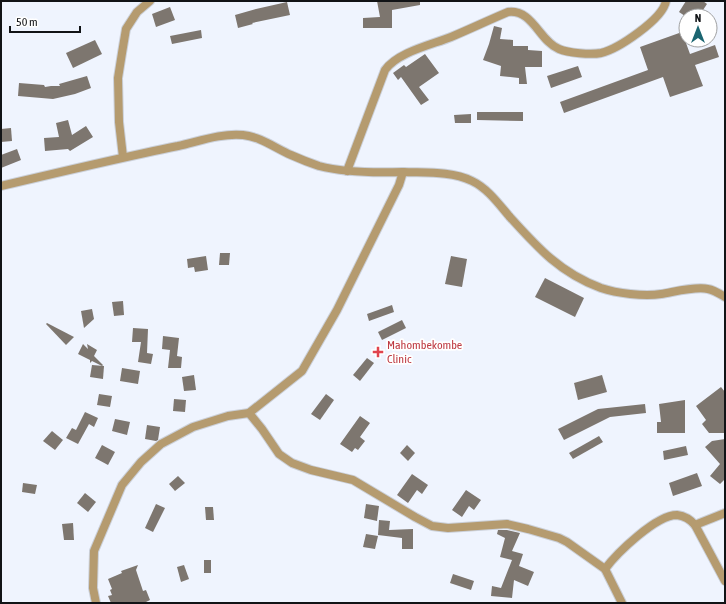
<svg xmlns="http://www.w3.org/2000/svg" width="726" height="604" viewBox="0 0 726 604" font-family="'Asap Condensed',sans-serif">
<style>
.building{fill:#7d766f}
.lines{fill:none;stroke-linecap:round;stroke-linejoin:round}
.street-casing{stroke:#cbd0d9;stroke-width:10}
.street{stroke:#b59b6f;stroke-width:8}
.health-dot{fill:#e0444e;stroke:#fff;stroke-width:1.5}
.labels{text-anchor:middle;stroke-width:3.5;stroke-linejoin:round;paint-order:stroke}
.health-label{font-size:12px;fill:#be3a42;stroke:#fff;text-anchor:start}
</style>
<rect width="100%" height="100%" fill="#eff4fe"/>
<!-- building -->
<g class="building">
<path d="M377,1H420V5L392,10V28H363V18L380,17Z"/>
<path d="M686,1H703L707,4L699,16H685L679,12Z"/>
<path d="M287,2L290,15L252,23L253,24L238,28L235,15L256,9Z"/>
<path d="M170,7L175,20L156,27L152,14Z"/>
<path d="M494,26L502,28L500,39L513,40V46H528V50L542,51V67H525L527,84H519V78L500,76L501,66L483,60L489,44Z"/>
<path d="M201,30L202,38L172,44L170,36Z"/>
<path d="M682,32L690,54L715,45L719,57L695,65L703,86L670,97L663,77L564,113L560,102L648,70L640,47Z"/>
<path d="M95,40L102,54L73,68L66,53Z"/>
<path d="M425,54L439,73L419,87L429,100L421,105L401,77L398,80L393,73L404,65L406,67Z"/>
<path d="M578,66L582,77L551,88L547,76Z"/>
<path d="M87,76L91,88L75,94L53,99L18,96L19,83L44,85L45,87L51,86H60L59,84Z"/>
<path d="M477,112H523V121L477,120Z"/>
<path d="M471,114V123H455L454,115Z"/>
<path d="M68,120L72,135L86,126L93,137L70,151L68,149L45,151L44,138L59,137L56,123Z"/>
<path d="M11,128L12,141L1,142V129Z"/>
<path d="M17,149L21,160L1,168V155Z"/>
<path d="M220,253H230L229,265H219Z"/>
<path d="M206,256L208,270L195,272L194,267L188,268L187,259Z"/>
<path d="M451,256L467,259L462,287L445,284Z"/>
<path d="M545,278L584,298L575,317L535,297Z"/>
<path d="M123,301L124,315L114,316L112,302Z"/>
<path d="M392,305L394,312L369,321L367,314Z"/>
<path d="M92,309L94,319L84,328L81,311Z"/>
<path d="M402,320L406,328L382,340L378,332Z"/>
<path d="M47,323L74,337L66,345L46,324Z"/>
<path d="M133,328L148,329L147,353L153,354L151,364L138,362L141,342H132Z"/>
<path d="M163,336L179,338L177,356L182,357L181,368H168L170,350L162,349Z"/>
<path d="M83,344L88,349L87,344L97,350L94,356L103,365L102,366L92,361L90,363V360L78,354Z"/>
<path d="M367,358L374,363L360,381L353,375Z"/>
<path d="M92,365L104,366L103,379L90,377Z"/>
<path d="M122,368L140,371L138,384L120,381Z"/>
<path d="M194,375L196,390L184,391L182,377Z"/>
<path d="M602,375L607,392L578,400L574,383Z"/>
<path d="M721,387L725,392V433H709L702,424L706,420L696,406Z"/>
<path d="M99,394L112,396L110,407L97,405Z"/>
<path d="M326,394L334,400L320,420L311,414Z"/>
<path d="M174,399L186,400L185,412L173,411Z"/>
<path d="M685,400V433H657V422H661L659,404Z"/>
<path d="M645,404L646,413L610,417L564,440L558,429L598,409Z"/>
<path d="M85,412L98,418L94,427L89,424L78,444L66,438L72,428L76,430Z"/>
<path d="M360,416L370,423L360,437L365,441L358,450L355,448L352,452L340,444Z"/>
<path d="M115,419L130,422L127,435L112,431Z"/>
<path d="M147,425L160,427L158,440L156,441L145,439Z"/>
<path d="M52,431L63,440L55,450L43,441Z"/>
<path d="M599,436L603,442L573,459L569,453Z"/>
<path d="M725,439V479L720,484L710,476L720,464L705,447L712,441Z"/>
<path d="M102,445L115,452L108,465L95,458Z"/>
<path d="M407,445L415,453L408,461L400,453Z"/>
<path d="M686,446L688,455L664,460L663,451Z"/>
<path d="M697,473L702,486L673,496L669,483Z"/>
<path d="M412,474L428,485L422,494L417,490L408,503L397,495Z"/>
<path d="M178,476L185,483L175,491L169,484Z"/>
<path d="M23,483L37,485L35,494L22,492Z"/>
<path d="M466,490L481,500L474,510L469,506L462,517L452,510Z"/>
<path d="M85,493L96,502L88,512L77,503Z"/>
<path d="M156,504L165,508L153,532L145,528Z"/>
<path d="M366,504L379,506L377,521L364,518Z"/>
<path d="M205,507H213L214,520H206Z"/>
<path d="M379,520L390,521L389,530L413,529V549H402V538L378,535Z"/>
<path d="M73,523L74,540H64L62,524Z"/>
<path d="M498,530H507L520,533L512,551L523,554L519,566L534,572L528,586L514,580L512,598L491,596L492,586L501,588L512,560L500,557L505,538L497,534Z"/>
<path d="M366,534L378,536L375,549L363,547Z"/>
<rect x="204" y="560" width="7" height="13"/>
<path d="M138,565L136,570L143,591L146,590L150,600L144,603H111L108,596L112,595L110,590L112,589L108,579L122,573L121,571Z"/>
<path d="M184,565L189,579L181,582L177,567Z"/>
<path d="M453,574L474,581L471,590L450,583Z"/>
</g>
<g class="lines">
<defs>
<g id="street">
<path d="M123,157L119,122L118,78L122,53L126,29L137,12L150,1"/>
<path d="M347,171L385,70C398,52 431,45 451,37C470,29 489,20 508,12C533,9 539,41 559,49C568,53 591,55 601,53C618,49 663,19 666,1"/>
<path d="M403,172C426,173 451,171 472,181C487,188 498,203 509,216C537,247 560,273 601,288C616,293 644,297 661,294C674,292 696,286 708,289C714,290 720,294 725,297"/>
<path d="M1,186C60,172 119,158 178,146C200,141 221,133 243,135C261,137 275,148 291,155C300,159 310,163 319,166C346,173 375,173 403,172L399,185L337,310L302,371L249,413L228,416L193,427L161,444L141,462L122,485L94,551L93,588L96,603"/>
<path d="M249,413L262,429L279,454L292,463L311,470L353,480L415,517L432,526L448,528L507,524L528,529L559,538L567,542L605,569L622,603"/>
<path d="M695,525L725,581"/>
<path d="M605,569C617,553 656,515 677,515C685,516 690,519 695,525L725,513"/>
</g>
</defs>
<!-- street casing -->
<use href="#street" class="street-casing"/>
<!-- street -->
<use href="#street" class="street"/>
</g>
<!-- markers -->
<path class="health-dot" d="M376 346h4v4h4v4h-4v4h-4v-4h-4v-4h4z"/>
<g class="labels">
<!-- health labels -->
<g class="health-label">
<text x="387" y="349">Mahombekombe<tspan x="387" dy="14">Clinic</tspan></text>
</g>
</g>
<!-- border -->
<rect width="726" height="604" fill="none" stroke="#111316" stroke-width="4"/>
<!-- north arrow -->
<g transform="translate(698 28)"><circle r="19" fill="#ffffff" stroke="#a0a1a2"/>
<path d="M0-3L7 15L0 10L-7 15Z" fill="#1b6571"/>
<text y="-6" font-size="11" font-weight="bold" text-anchor="middle" fill="#111316">N</text>
</g>
<!-- scale -->
<path d="M10 26v6h70v-6" fill="none" stroke="#111316" stroke-width="2"/>
<text x="16" y="26" font-size="12" fill="#111316" stroke="#ffffff" stroke-width="3" paint-order="stroke">50 m</text>
</svg>
